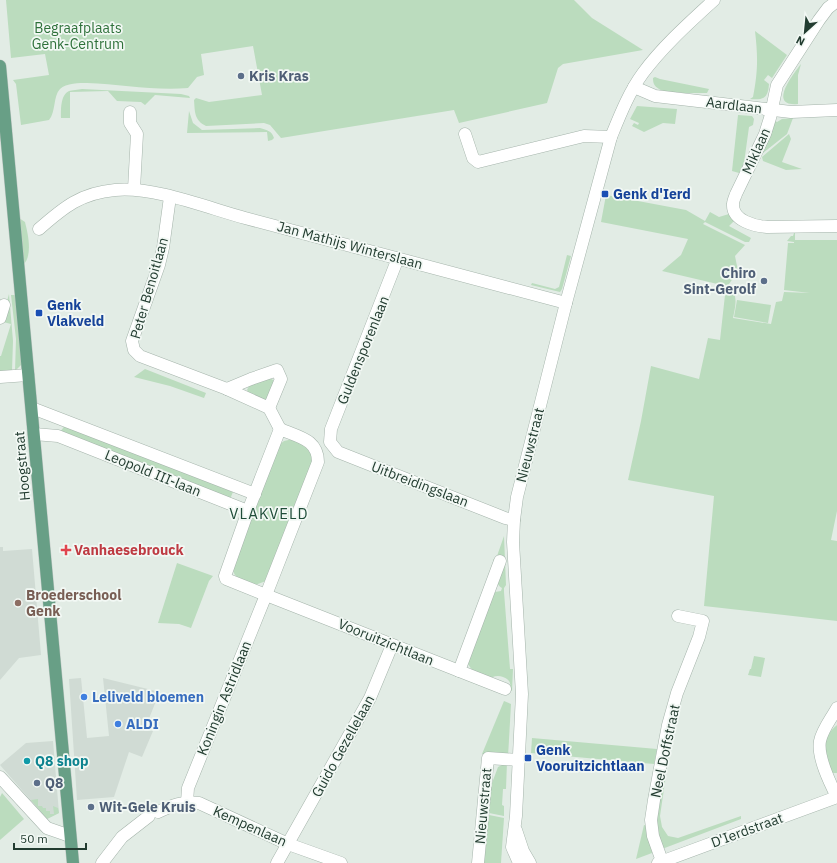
<svg xmlns="http://www.w3.org/2000/svg" width="837" height="863" viewBox="0 0 837 863" font-family="'IBM Plex Sans',sans-serif">
<style>
.built{fill:#d0dbd4}
.green{fill:#bbdcbe}
.lines{fill:none;stroke-linecap:round;stroke-linejoin:round}
.minor-casing{stroke:#a5b4ab;stroke-width:13}
.major-casing{stroke:#c1c8c5;stroke-width:13}
.minor{stroke:#fff;stroke-width:12}
.major{stroke:#689f86;stroke-width:12}
.service-dot{fill:#5c6f8a;stroke:#f2f8f4;stroke-width:1.5}
.transit-dot{fill:#1a4fb4;stroke:#f2f8f4;stroke-width:1.5}
.health-dot{fill:#e0444e;stroke:#f2f8f4;stroke-width:1.5}
.education-dot{fill:#8d6e63;stroke:#f2f8f4;stroke-width:1.5}
.shop-dot{fill:#3f7fe0;stroke:#f2f8f4;stroke-width:1.5}
.culture-dot{fill:#0f9aa8;stroke:#f2f8f4;stroke-width:1.5}
.labels{text-anchor:middle;stroke-width:3.5;stroke-linejoin:round;paint-order:stroke}
.park-label{font-size:14px;fill:#2e713a;stroke:#f2f8f4}
.service-label{font-size:14px;font-weight:bold;fill:#4e5e75;stroke:#f2f8f4;text-anchor:start}
.street-label{font-size:14px;fill:#223c30;stroke:#f2f8f4}
.transit-label{font-size:14px;font-weight:bold;fill:#164399;stroke:#f2f8f4;text-anchor:start}
.health-label{font-size:14px;font-weight:bold;fill:#be3a42;stroke:#f2f8f4;text-anchor:start}
.education-label{font-size:14px;font-weight:bold;fill:#785e54;stroke:#f2f8f4;text-anchor:start}
.shop-label{font-size:14px;font-weight:bold;fill:#366cbe;stroke:#f2f8f4;text-anchor:start}
.culture-label{font-size:14px;font-weight:bold;fill:#0d838f;stroke:#f2f8f4;text-anchor:start}
.neighbourhood-label{font-size:15px;letter-spacing:1px;fill:#1f4d39;stroke:#f2f8f4}
</style>
<rect width="100%" height="100%" fill="#e2ece5"/>
<!-- built -->
<g class="built">
<path d="M0,547H3V551L32,549L41,655L19,658L0,680Z"/>
<path d="M81,678L87,738L109,736L103,678L156,691L158,696L144,731H153L142,757L129,752L114,797L77,800L69,679Z"/>
<path d="M53,741L59,813L47,819L0,765L26,743Z"/>
</g>
<!-- green -->
<g class="green">
<path d="M6,0H574L592,18L643,50L563,64L558,68L547,103L459,123L454,110L281,138L270,125L264,123L206,126C194,120 195,112 194,100L196,98L209,102L262,95L253,46L201,54L204,75L197,77L188,88C154,91 121,84 87,83C80,83 66,83 60,89C53,96 56,112 49,120L21,125L16,84L13,80L49,75L45,54L11,58Z"/>
<path d="M755,31L787,55L772,78L768,75L764,80L769,84C768,98 764,100 750,99L753,97C758,71 758,57 755,31Z"/>
<path d="M801,64L798,75V104C767,107 794,73 801,64Z"/>
<path d="M655,77L660,79L709,89L707,93C697,93 666,94 659,89C654,86 653,83 653,78Z"/>
<path d="M82,89L181,94L189,96L190,98L155,95L145,105L141,102L117,101L108,91L70,92V118H61C61,111 60,95 69,91C72,90 78,90 82,89Z"/>
<path d="M637,106L677,109L675,124L663,123L644,132L632,126L634,123L638,125L639,123L630,119Z"/>
<path d="M189,111L193,123L202,130L260,128C267,130 272,131 274,138L272,140L268,141L267,132L187,133Z"/>
<path d="M738,115L752,116L754,119L753,125L749,127L744,163L739,173L732,171Z"/>
<path d="M793,118L787,134L759,156L775,121L777,122L782,119Z"/>
<path d="M789,134L791,139L782,162L802,169L786,170L763,161L762,157Z"/>
<path d="M606,195L686,210L705,221L710,212L719,217L729,214L734,221L729,226L751,238L749,242H745L705,222L703,224L745,245L735,256L738,271L729,284C738,297 736,303 733,318L771,324L776,302L782,301L784,292L810,293L784,290L788,243H794V242L787,241L791,236H793L794,233H795V240H837V511L831,540L837,541V621L704,606L714,496L628,480L641,421L651,366L699,379L708,338L720,340L726,286L662,271L681,255L688,239L601,222Z"/>
<path d="M19,218L25,222C28,234 33,256 23,265Z"/>
<path d="M567,255L571,256L562,289L560,292L531,285L532,283L555,289L559,287Z"/>
<path d="M9,294L13,341L12,371L6,372L0,371V356H1L11,324L3,322L6,305Z"/>
<path d="M11,295H16L22,358L21,365L15,371L16,339Z"/>
<path d="M737,300L771,305L768,323L734,317Z"/>
<path d="M145,369L206,393L204,398L170,386L134,377Z"/>
<path d="M270,378L273,380L275,385L269,398L264,400L250,395L247,390L249,386Z"/>
<path d="M65,425L233,492L230,499L61,431Z"/>
<path d="M293,439L308,445L315,460L266,581L255,585C243,580 231,580 233,563L279,445L284,441Z"/>
<path d="M504,536L506,585L504,588V592L510,669H513L512,691L510,690C512,681 507,677 498,676C494,676 491,678 488,678C479,677 472,671 468,664L492,596L495,592L501,591L502,588C493,583 496,571 497,562L493,560L497,556Z"/>
<path d="M177,563L213,576L209,581L191,628L179,624L158,623Z"/>
<path d="M754,656L765,658L761,677L748,675L750,669H751Z"/>
<path d="M504,701L511,704L508,757L482,754Z"/>
<path d="M837,725V773H832C823,755 820,739 837,725Z"/>
<path d="M532,738L657,749L654,764L531,753Z"/>
<path d="M504,761L507,762L506,789H503L502,805L504,806V816L484,812L489,785L492,783L498,767L502,765Z"/>
<path d="M663,775H666L660,816L662,827L668,836L678,838L741,816V819L662,849L656,829Z"/>
<path d="M2,793L24,819L0,840V797Z"/>
<path d="M38,799V806H42L43,808H46V811H50V814H54L53,806L58,808L59,813L47,819L31,800Z"/>
<path d="M484,814L504,818L501,863H480Z"/>
<path d="M644,825L648,826L653,847L652,853L636,859Z"/>
</g>
<g class="lines">
<defs>
<g id="minor">
<path d="M837,1L828,8L819,20L777,85L770,118L765,134L736,194C735,197 733,201 733,204C732,221 755,226 767,227L837,226"/>
<path d="M634,87L655,96L791,112L837,110"/>
<path d="M130,112V123L137,134L134,189"/>
<path d="M465,134L473,158L478,162L584,136L611,137"/>
<path d="M170,197L163,248L159,265L132,341L134,350L140,356L227,389L269,408L280,429"/>
<path d="M39,229C64,207 81,193 115,190C153,186 208,208 245,218C352,246 459,274 566,303"/>
<path d="M398,258L331,429L330,442L338,452L505,518L514,520"/>
<path d="M0,318L4,305"/>
<path d="M0,377L28,375"/>
<path d="M227,389L251,379L277,370L281,379L269,408"/>
<path d="M32,408L255,494"/>
<path d="M280,429C298,437 318,439 318,462L266,595L226,579L225,576L248,511Z"/>
<path d="M34,434L58,436L248,511"/>
<path d="M459,671L500,561"/>
<path d="M0,777L47,828L70,836"/>
<path d="M837,797C830,783 817,757 820,741C822,730 831,719 837,708"/>
<path d="M187,802L188,788L266,595L505,689"/>
<path d="M158,812C173,805 183,801 199,803L288,844L341,863"/>
<path d="M516,830L523,851L530,863"/>
<path d="M662,861L653,836L651,820L654,800L668,725L677,693L699,637L703,621L678,616"/>
<path d="M102,863L122,837L149,816"/>
<path d="M277,863L370,698L392,645"/>
<path d="M478,863L488,758L519,760"/>
<path d="M519,863L512,847L516,816L522,694L513,542L514,520L517,497L566,303L611,137C620,115 629,92 643,73C663,46 689,23 714,0"/>
<path d="M658,863L837,797"/>
</g>
<path id="major" d="M0,66L73,863"/>
</defs>
<!-- minor casing -->
<use href="#minor" class="minor-casing"/>
<!-- major casing -->
<use href="#major" class="major-casing"/>
<!-- minor -->
<use href="#minor" class="minor"/>
<!-- major -->
<use href="#major" class="major"/>
</g>
<!-- markers -->
<g class="service-dot">
<circle cx="241" cy="76" r="4"/>
<circle cx="764" cy="281" r="4"/>
<circle cx="37" cy="783" r="4"/>
<circle cx="91" cy="807" r="4"/>
</g>
<g class="transit-dot">
<rect x="601" y="190" width="8" height="8" rx="2"/>
<rect x="35" y="309" width="8" height="8" rx="2"/>
<rect x="524" y="754" width="8" height="8" rx="2"/>
</g>
<path class="health-dot" d="M64 544h4v4h4v4h-4v4h-4v-4h-4v-4h4z"/>
<circle class="education-dot" cx="18" cy="603" r="4"/>
<g class="shop-dot">
<circle cx="84" cy="697" r="4"/>
<circle cx="118" cy="724" r="4"/>
</g>
<circle class="culture-dot" cx="27" cy="761" r="4"/>
<g class="labels">
<!-- park labels -->
<g class="park-label">
<text x="78" y="33">Begraafplaats<tspan x="78" dy="16">Genk-Centrum</tspan></text>
</g>
<!-- service labels -->
<g class="service-label">
<text x="249" y="81">Kris Kras</text>
<text x="756" y="278" text-anchor="end">Chiro<tspan x="756" dy="16">Sint-Gerolf</tspan></text>
<text x="45" y="788">Q8</text>
<text x="99" y="812">Wit-Gele Kruis</text>
</g>
<!-- street labels -->
<g class="street-label">
<text transform="translate(734 105) rotate(7)" y="5">Aardlaan</text>
<text transform="translate(756 151) rotate(-66)" y="5">Miklaan</text>
<text transform="translate(350 245) rotate(15)" y="5">Jan Mathijs Winterslaan</text>
<text transform="translate(149 288) rotate(-74)" y="5">Peter Benoitlaan</text>
<text transform="translate(363 350) rotate(-68)" y="5">Guldensporenlaan</text>
<text transform="translate(530 445) rotate(-76)" y="5">Nieuwstraat</text>
<text transform="translate(22 466) rotate(-95)" y="5">Hoogstraat</text>
<text transform="translate(153 473) rotate(22)" y="5">Leopold III-laan</text>
<text transform="translate(420 484) rotate(21)" y="5">Uitbreidingslaan</text>
<text transform="translate(386 642) rotate(22)" y="5">Vooruitzichtlaan</text>
<text transform="translate(224 698) rotate(-68)" y="5">Koningin Astridlaan</text>
<text transform="translate(343 746) rotate(-61)" y="5">Guido Gezellelaan</text>
<text transform="translate(665 751) rotate(-78)" y="5">Neel Doffstraat</text>
<text transform="translate(483 806) rotate(-85)" y="5">Nieuwstraat</text>
<text transform="translate(250 826) rotate(24)" y="5">Kempenlaan</text>
<text transform="translate(747 830) rotate(-20)" y="5">D'Ierdstraat</text>
</g>
<!-- transit labels -->
<g class="transit-label">
<text x="613" y="199">Genk d'Ierd</text>
<text x="47" y="310">Genk<tspan x="47" dy="16">Vlakveld</tspan></text>
<text x="536" y="755">Genk<tspan x="536" dy="16">Vooruitzichtlaan</tspan></text>
</g>
<!-- health labels -->
<g class="health-label">
<text x="74" y="555">Vanhaesebrouck</text>
</g>
<!-- education labels -->
<g class="education-label">
<text x="26" y="600">Broederschool<tspan x="26" dy="16">Genk</tspan></text>
</g>
<!-- shop labels -->
<g class="shop-label">
<text x="92" y="702">Leliveld bloemen</text>
<text x="126" y="729">ALDI</text>
</g>
<!-- culture labels -->
<g class="culture-label">
<text x="35" y="766">Q8 shop</text>
</g>
<!-- neighbourhood labels -->
<g class="neighbourhood-label">
<text x="269" y="519">VLAKVELD</text>
</g>
</g>
<!-- north arrow -->
<g transform="translate(805 32) rotate(207)" stroke="#f2f8f4" stroke-width="3" paint-order="stroke">
<path d="M0-3L7 15L0 10L-7 15Z" fill="#223c30"/>
<text y="-6" font-size="11" font-weight="bold" text-anchor="middle" fill="#223c30">N</text>
</g>
<!-- scale -->
<path d="M14 843v6h72v-6" fill="none" stroke="#223c30" stroke-width="2"/>
<text x="20" y="843" font-size="12" fill="#223c30" stroke="#f2f8f4" stroke-width="3" paint-order="stroke">50 m</text>
</svg>
